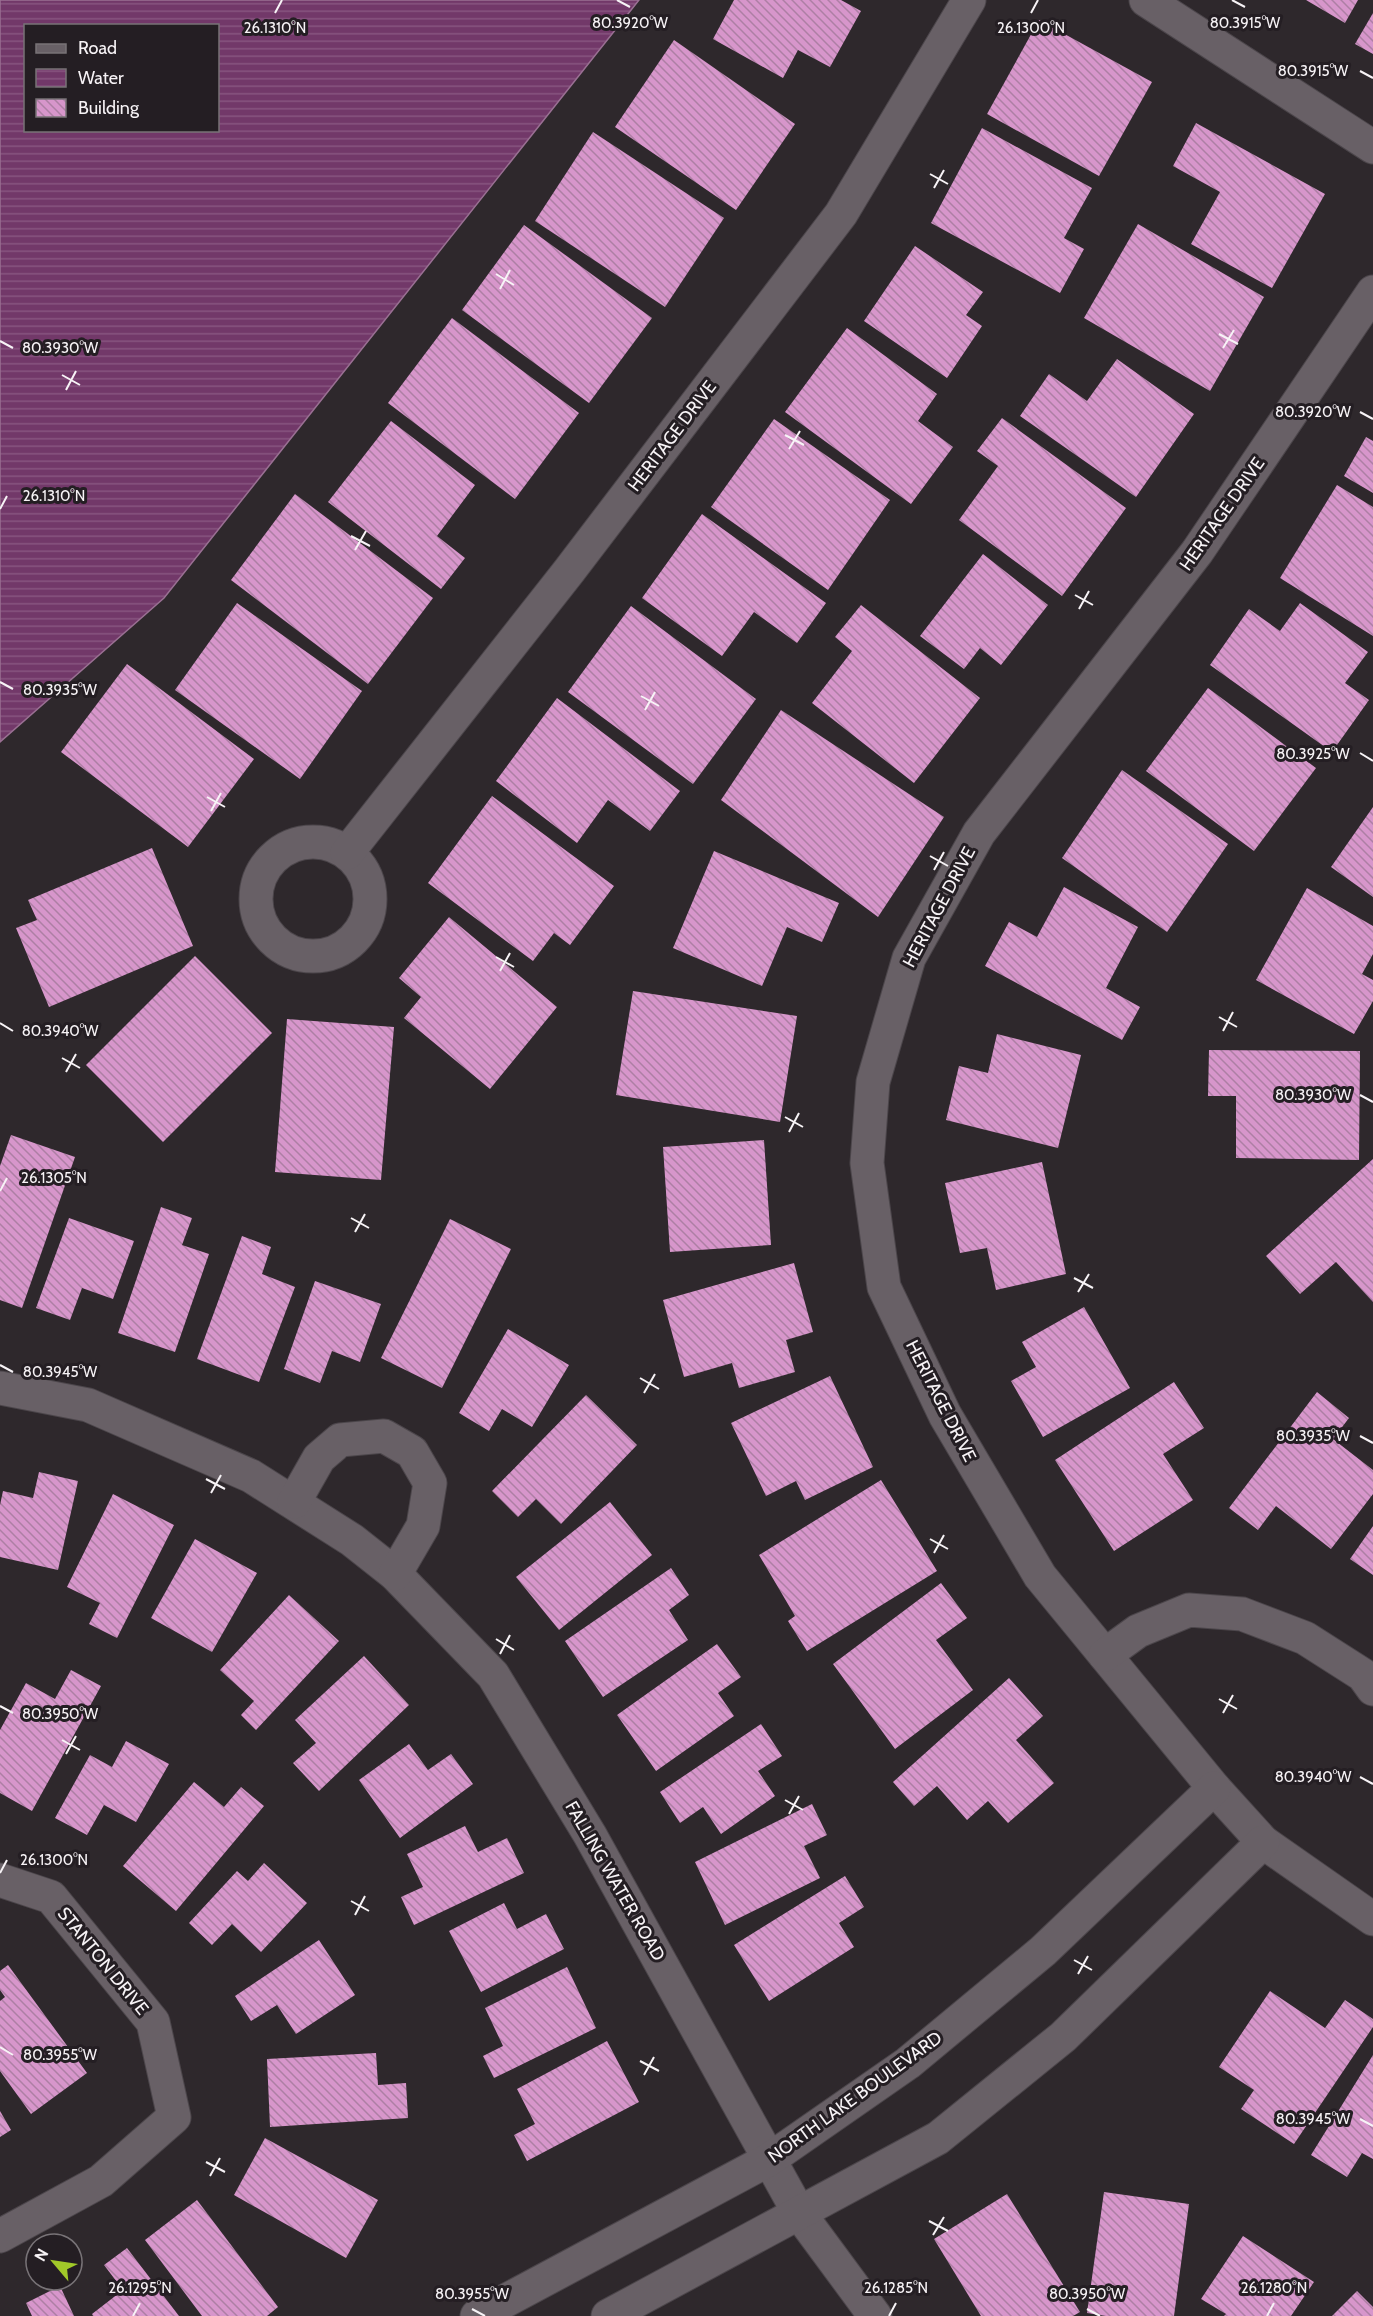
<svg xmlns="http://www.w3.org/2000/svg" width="1373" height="2316" viewBox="0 0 1373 2316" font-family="Cabin,sans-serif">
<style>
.water{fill:url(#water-rules);stroke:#9a7093;stroke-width:1.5;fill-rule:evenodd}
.building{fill:url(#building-back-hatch)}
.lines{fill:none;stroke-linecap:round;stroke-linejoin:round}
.minor-casing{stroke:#4c464b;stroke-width:35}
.minor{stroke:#686066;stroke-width:33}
.ticks{fill:none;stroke:#f7f3f6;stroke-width:2}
.labels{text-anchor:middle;stroke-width:6;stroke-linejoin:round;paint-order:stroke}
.street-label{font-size:18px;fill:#f7f3f6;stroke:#241e23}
.ticks-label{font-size:15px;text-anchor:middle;fill:#f7f3f6;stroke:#241e23;stroke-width:6;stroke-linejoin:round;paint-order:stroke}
</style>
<defs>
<pattern id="water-rules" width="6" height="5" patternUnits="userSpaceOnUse" patternTransform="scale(1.5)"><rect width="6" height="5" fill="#723869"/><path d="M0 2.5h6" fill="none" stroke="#87557f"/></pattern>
<pattern id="building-back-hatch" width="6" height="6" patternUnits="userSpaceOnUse" patternTransform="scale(1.5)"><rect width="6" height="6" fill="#d796cb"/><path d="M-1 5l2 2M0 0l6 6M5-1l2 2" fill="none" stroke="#ad7fa4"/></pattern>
</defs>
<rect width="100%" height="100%" fill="#2e282c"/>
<!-- water -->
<path class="water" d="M0,0H639L164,598L0,742ZM26,26H218V130H26Z"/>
<!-- building -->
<g class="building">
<path d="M734,0H841L861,11L830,67L798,50L783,78L713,39Z"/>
<path d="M1306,0H1358L1345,23Z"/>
<path d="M1373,13V54L1355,44Z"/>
<path d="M1039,20L1152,82L1099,176L987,114Z"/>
<path d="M674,40L795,124L736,210L615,127Z"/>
<path d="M1196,123L1325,194L1272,288L1191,244L1220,192L1173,166Z"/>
<path d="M982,128L1092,188L1064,238L1084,249L1060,293L931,223Z"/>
<path d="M593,132L724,218L665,307L535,221Z"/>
<path d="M1138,224L1264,297L1210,391L1084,318Z"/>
<path d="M524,225L652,318L589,403L462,310Z"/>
<path d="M915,246L983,292L966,315L982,326L947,378L864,321Z"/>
<path d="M452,318L579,413L515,499L388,403Z"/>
<path d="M847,328L937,394L918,421L953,447L911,504L785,412Z"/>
<path d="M1117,359L1194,414L1136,497L1020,416L1049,374L1087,401Z"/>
<path d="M1002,418L1126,508L1062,596L959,520L998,466L977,451Z"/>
<path d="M774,419L890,500L828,590L711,507Z"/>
<path d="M391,421L475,485L437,536L465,558L441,589L328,502Z"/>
<path d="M1366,437L1373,441V493L1344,476Z"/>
<path d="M1337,485L1373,507V636L1280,578Z"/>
<path d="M295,494L433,598L368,684L231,580Z"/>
<path d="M702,514L826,603L797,643L754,612L722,656L642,598Z"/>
<path d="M983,554L1048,605L1001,665L980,648L964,669L920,636Z"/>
<path d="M237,603L362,691L300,779L175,690Z"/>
<path d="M1300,603L1368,652L1345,683L1369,700L1332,752L1210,665L1249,609L1280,631Z"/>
<path d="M861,605L980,698L914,783L812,703L852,651L835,637Z"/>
<path d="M631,606L756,699L693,784L568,692Z"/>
<path d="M127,664L254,759L188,847L61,752Z"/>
<path d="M1208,688L1316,768L1254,851L1146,771Z"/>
<path d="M557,698L680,791L650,831L608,800L577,843L496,781Z"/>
<path d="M781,710L944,817L878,917L721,800Z"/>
<path d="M1122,770L1228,844L1167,932L1062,858Z"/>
<path d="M492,796L614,886L570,945L554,933L533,961L428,883Z"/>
<path d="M1373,807V897L1331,867Z"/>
<path d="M152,848L193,946L49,1007L16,928L37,920L28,900Z"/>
<path d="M714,851L839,903L822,942L787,927L762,986L673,948Z"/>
<path d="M1064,887L1138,927L1106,988L1140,1007L1122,1040L985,966L1009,922L1037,937Z"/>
<path d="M1307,888L1373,926V954L1362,974L1373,980V1001L1354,1034L1256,980Z"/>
<path d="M449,917L557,1007L490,1089L404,1018L421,997L399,978Z"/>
<path d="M195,956L272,1033L163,1142L86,1065Z"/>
<path d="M633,991L797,1016L780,1122L616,1095Z"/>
<path d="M287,1019L394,1027L381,1180L275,1172Z"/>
<path d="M997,1034L1081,1055L1058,1148L946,1120L959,1066L988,1073Z"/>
<path d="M1209,1050L1360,1051L1359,1160L1236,1158V1096H1208Z"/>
<path d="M11,1135L75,1157L22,1308L0,1300V1166Z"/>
<path d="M764,1140L771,1245L670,1252L663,1147Z"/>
<path d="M1373,1159V1302L1336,1262L1300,1294L1266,1256Z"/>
<path d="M1042,1162L1066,1274L996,1290L987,1248L960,1253L945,1183Z"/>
<path d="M161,1207L192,1218L182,1245L209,1254L175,1352L118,1333Z"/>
<path d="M69,1218L134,1241L113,1299L82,1288L70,1320L36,1308Z"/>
<path d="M450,1219L511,1249L442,1388L381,1358Z"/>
<path d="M242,1236L271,1247L262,1274L295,1287L259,1382L197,1359Z"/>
<path d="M794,1263L813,1332L786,1340L795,1372L739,1388L732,1363L684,1377L663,1300Z"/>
<path d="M315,1281L381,1304L360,1362L332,1351L320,1383L284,1369Z"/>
<path d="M1084,1307L1130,1388L1043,1437L1011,1381L1036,1367L1022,1342Z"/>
<path d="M508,1329L569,1365L532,1427L502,1409L489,1431L459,1413Z"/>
<path d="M830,1376L873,1467L805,1500L796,1481L766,1496L731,1423Z"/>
<path d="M1174,1382L1204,1428L1163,1454L1193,1500L1114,1551L1055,1460Z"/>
<path d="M1317,1392L1349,1418L1333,1439L1373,1470V1494L1331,1549L1276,1506L1258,1530L1229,1508Z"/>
<path d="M586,1395L637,1445L561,1524L536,1499L518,1517L492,1491Z"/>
<path d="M39,1472L78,1481L58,1570L0,1557V1505L3,1491L33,1498Z"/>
<path d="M881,1480L937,1571L807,1651L788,1621L795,1616L759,1555Z"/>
<path d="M113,1494L174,1525L117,1638L89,1624L100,1603L67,1587Z"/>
<path d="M610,1502L652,1555L559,1630L516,1577Z"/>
<path d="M1373,1526V1575L1350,1559Z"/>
<path d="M195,1539L257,1573L212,1652L151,1618Z"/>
<path d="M671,1568L689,1595L669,1610L688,1640L603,1697L565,1641Z"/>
<path d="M941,1583L967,1618L936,1640L973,1690L895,1749L833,1664Z"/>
<path d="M289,1595L339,1641L256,1730L241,1715L254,1701L220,1670Z"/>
<path d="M717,1644L741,1677L718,1693L734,1716L656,1771L617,1715Z"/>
<path d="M364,1656L409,1705L319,1791L293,1763L316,1743L295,1720Z"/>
<path d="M71,1670L101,1686L32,1811L0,1793V1730L26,1683L55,1699Z"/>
<path d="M1009,1678L1043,1716L1016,1740L1054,1783L1008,1823L988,1801L967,1820L937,1786L914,1806L893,1782Z"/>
<path d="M761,1724L782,1756L758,1771L775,1796L721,1834L703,1807L680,1823L660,1792Z"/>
<path d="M126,1741L169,1764L136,1822L104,1805L87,1835L55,1818L90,1755L112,1767Z"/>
<path d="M409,1744L428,1770L451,1754L473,1784L400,1838L359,1780Z"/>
<path d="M194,1782L224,1807L241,1787L264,1806L176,1911L123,1866Z"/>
<path d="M812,1804L827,1835L804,1846L820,1878L725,1925L695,1862Z"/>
<path d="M465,1826L478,1852L507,1838L524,1873L414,1925L401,1897L423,1887L407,1854Z"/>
<path d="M264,1863L307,1903L261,1952L232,1924L212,1945L189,1923L237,1871L248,1881Z"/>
<path d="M845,1876L864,1907L839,1923L854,1947L769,2001L734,1945Z"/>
<path d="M504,1903L517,1929L546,1914L564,1949L481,1992L449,1931Z"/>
<path d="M319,1940L355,1995L296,2034L277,2005L251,2021L235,1996Z"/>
<path d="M8,1965L87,2073L31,2114L0,2071V2001L5,1997L0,1990V1971Z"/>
<path d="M567,1967L596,2028L494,2078L483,2056L503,2046L485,2008Z"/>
<path d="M1270,1991L1325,2028L1345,2000L1373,2019V2027L1294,2144L1241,2109L1254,2090L1219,2067Z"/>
<path d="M607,2041L639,2102L527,2161L514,2135L535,2124L517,2089Z"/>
<path d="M376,2053L378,2085L406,2083L408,2118L270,2127L267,2059Z"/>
<path d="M1373,2055V2159L1362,2153L1347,2177L1311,2155Z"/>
<path d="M0,2111L11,2130L0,2137Z"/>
<path d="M265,2138L378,2200L346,2258L234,2195Z"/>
<path d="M1104,2192L1189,2204L1174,2316H1106L1087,2313Z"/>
<path d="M1007,2194L1080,2312L1073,2316H981L934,2239Z"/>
<path d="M197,2200L278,2307L267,2316H202L145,2240Z"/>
<path d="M1243,2236L1314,2282L1291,2316H1224L1226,2314L1201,2299Z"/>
<path d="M127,2248L179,2316H93L92,2314L123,2290L104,2265Z"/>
<path d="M60,2286L74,2316H32L26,2303Z"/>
<path d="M1357,2291L1373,2307V2316H1332Z"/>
</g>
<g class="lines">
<defs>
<g id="minor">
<path d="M1146,0L1373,147"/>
<path d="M1373,292L1197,552L979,833L909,958L873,1082L867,1163L884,1287L945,1415L1040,1576L1214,1788L1263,1842L1373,1919"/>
<circle cx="313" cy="899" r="57"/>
<path d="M347,853L569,571L841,214L969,0"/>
<path d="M0,1388L88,1405L251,1476L352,1540L395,1574L493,1675L590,1835L799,2213L875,2316"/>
<path d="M294,1502L319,1458L340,1440L384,1436L412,1452L430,1483L423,1526L395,1574"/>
<path d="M1105,1655L1138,1631L1189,1610L1242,1614L1305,1638L1363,1675L1373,1689"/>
<path d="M0,1880L51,1897L153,2022L174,2117L101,2181L0,2236"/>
<path d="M477,2316L770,2159L908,2063L1043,1951L1214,1788"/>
<path d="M608,2316L938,2138L1063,2037L1263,1842"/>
</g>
</defs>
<!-- minor casing -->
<use href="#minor" class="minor-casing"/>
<!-- minor -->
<use href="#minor" class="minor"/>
</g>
<!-- ticks -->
<path class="ticks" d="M617,0L630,7M1232,0L1245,7M275,13L282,0M1031,13L1038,0M1360,71L1373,78M930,174L948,184M934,188L944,170M496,274L514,285M500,289L510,270M1219,334L1238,344M0,341L13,348M1223,348L1234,330M62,375L80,385M66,390L76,371M1360,412L1373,419M785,435L804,445M789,449L800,431M0,509L7,496M351,536L370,546M355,550L366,531M1075,595L1093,605M1079,609L1089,591M0,682L13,689M641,696L659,706M645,710L655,692M1360,753L1373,761M207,797L225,807M211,811L221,793M930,856L948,866M934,870L944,852M496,957L514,967M500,971L510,953M1219,1017L1237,1027M0,1023L13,1031M1223,1031L1233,1012M62,1058L80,1068M66,1072L76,1054M1360,1095L1373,1102M785,1117L803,1127M789,1132L799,1113M0,1191L7,1178M351,1218L369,1228M355,1232L365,1214M1074,1278L1093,1288M1078,1292L1089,1274M0,1365L13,1372M640,1378L659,1389M644,1393L655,1374M1360,1436L1373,1443M206,1479L225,1489M211,1493L221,1475M930,1539L948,1549M934,1553L944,1535M496,1639L514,1650M500,1654L510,1635M1219,1699L1237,1709M0,1706L13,1713M1223,1713L1233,1695M62,1740L80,1750M66,1754L76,1736M1360,1777L1373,1784M785,1800L803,1810M789,1814L799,1796M0,1873L7,1860M351,1901L369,1911M355,1915L365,1896M1074,1960L1092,1970M1078,1974L1088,1956M0,2047L13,2055M640,2061L659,2071M644,2075L654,2057M1360,2119L1373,2126M206,2162L225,2172M210,2176L220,2158M929,2221L948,2231M933,2235L944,2217M472,2309L485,2316M1087,2309L1100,2316M133,2316L140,2303M889,2316L896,2303M1267,2316L1274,2303"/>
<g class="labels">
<!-- street labels -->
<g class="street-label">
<text transform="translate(672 436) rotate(-53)" y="6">HERITAGE DRIVE</text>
<text transform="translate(1222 514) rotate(-55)" y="6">HERITAGE DRIVE</text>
<text transform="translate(939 907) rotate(-62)" y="6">HERITAGE DRIVE</text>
<text transform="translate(941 1401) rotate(63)" y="6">HERITAGE DRIVE</text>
<text transform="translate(615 1881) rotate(60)" y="6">FALLING WATER ROAD</text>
<text transform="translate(103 1961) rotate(51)" y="6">STANTON DRIVE</text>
<text transform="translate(855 2097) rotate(-36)" y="6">NORTH LAKE BOULEVARD</text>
</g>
</g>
<g class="ticks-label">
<text x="630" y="28">80.3920°W</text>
<text x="1245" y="28">80.3915°W</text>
<text x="275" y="33">26.1310°N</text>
<text x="1031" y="33">26.1300°N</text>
<text x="1313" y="76">80.3915°W</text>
<text x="60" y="353">80.3930°W</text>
<text x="1313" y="417">80.3920°W</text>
<text x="54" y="501">26.1310°N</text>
<text x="60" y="695">80.3935°W</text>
<text x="1313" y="759">80.3925°W</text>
<text x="60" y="1036">80.3940°W</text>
<text x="1313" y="1100">80.3930°W</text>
<text x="54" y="1183">26.1305°N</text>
<text x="60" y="1377">80.3945°W</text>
<text x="1313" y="1441">80.3935°W</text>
<text x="60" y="1719">80.3950°W</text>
<text x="1313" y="1782">80.3940°W</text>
<text x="54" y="1865">26.1300°N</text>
<text x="60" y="2060">80.3955°W</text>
<text x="1313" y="2124">80.3945°W</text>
<text x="140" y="2293">26.1295°N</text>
<text x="896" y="2293">26.1285°N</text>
<text x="1274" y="2293">26.1280°N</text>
<text x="472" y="2299">80.3955°W</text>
<text x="1087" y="2299">80.3950°W</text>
</g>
<!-- legend -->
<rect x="24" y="24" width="195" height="108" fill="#241e23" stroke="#787377" stroke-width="1.5"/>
<rect x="36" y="44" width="30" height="9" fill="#686066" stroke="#787377" stroke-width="1.5"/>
<text x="78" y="54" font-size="18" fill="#f7f3f6">Road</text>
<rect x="36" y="69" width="30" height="18" fill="url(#water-rules)" stroke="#787377" stroke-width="1.5"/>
<text x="78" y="84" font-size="18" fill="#f7f3f6">Water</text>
<rect x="36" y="99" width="30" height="18" fill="url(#building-back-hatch)" stroke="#787377" stroke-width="1.5"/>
<text x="78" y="114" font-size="18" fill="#f7f3f6">Building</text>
<!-- north arrow -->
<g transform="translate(54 2262) rotate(299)"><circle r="28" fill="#241e23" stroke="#787377" stroke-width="1.5"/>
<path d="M0-4.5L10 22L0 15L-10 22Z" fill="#a1c929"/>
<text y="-9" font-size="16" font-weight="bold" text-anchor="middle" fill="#f7f3f6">N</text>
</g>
</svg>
